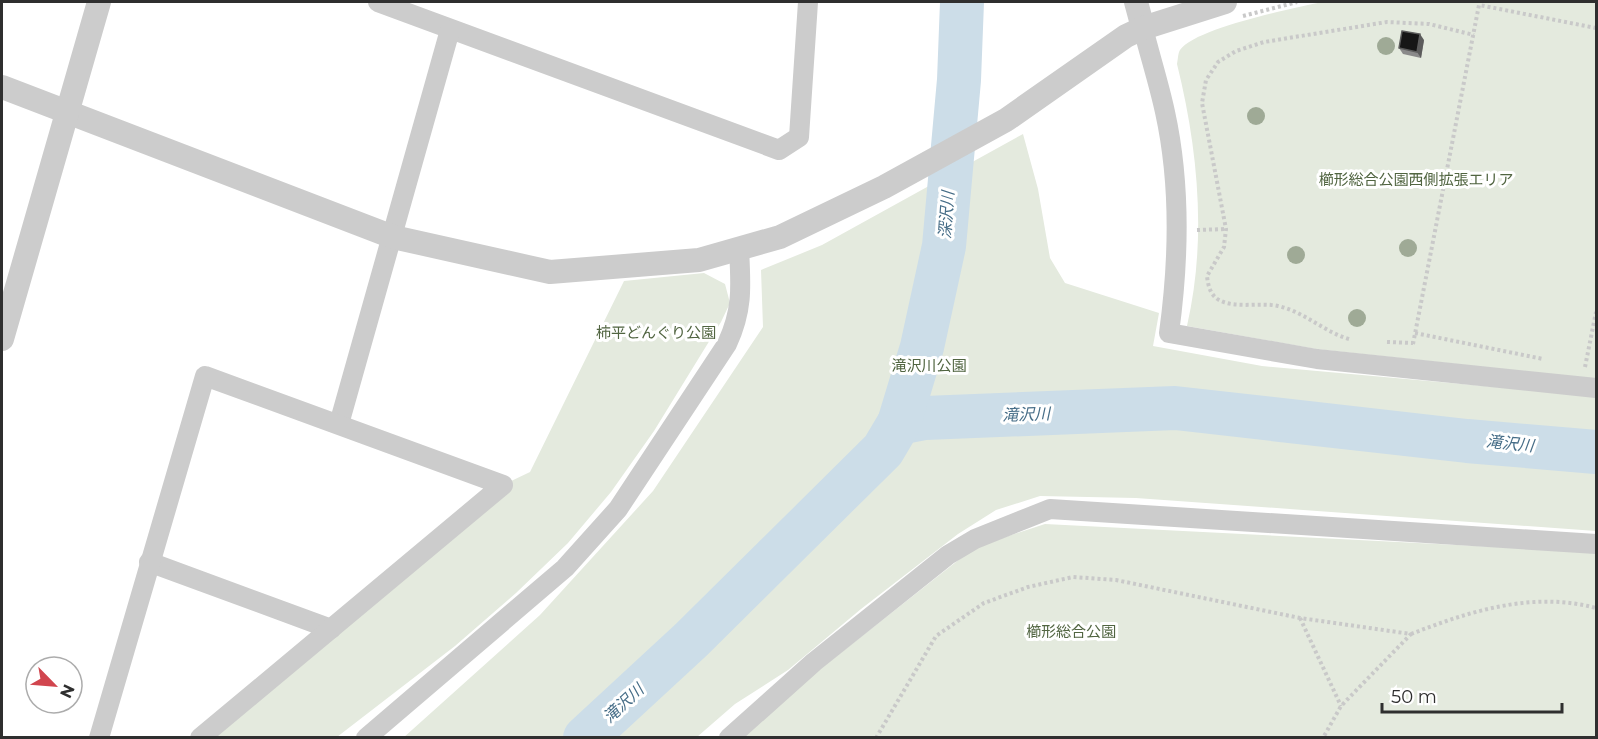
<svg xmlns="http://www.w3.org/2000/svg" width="1598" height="739" viewBox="0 0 1598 739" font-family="Montserrat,'Noto Sans JP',sans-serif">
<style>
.green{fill:#e4eade}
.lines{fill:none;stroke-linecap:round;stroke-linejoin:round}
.river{stroke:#ccdde8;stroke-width:44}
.path{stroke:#c9c9c9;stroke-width:4;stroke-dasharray:3 3;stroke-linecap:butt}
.minor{stroke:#ccc;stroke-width:20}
.tertiary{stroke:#ccc;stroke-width:24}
.tree{fill:#9faa96}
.wall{fill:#8a8a8a}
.shaded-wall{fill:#5c5c5c}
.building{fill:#161616;stroke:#5c5c5c;stroke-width:1.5}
.labels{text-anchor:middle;stroke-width:6;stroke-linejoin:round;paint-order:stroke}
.park-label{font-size:15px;fill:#516541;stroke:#fff}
.water-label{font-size:16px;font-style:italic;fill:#466d87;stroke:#fff}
</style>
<rect width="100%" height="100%" fill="#fff"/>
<!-- green -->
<g class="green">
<path d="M1322,2H1596V379L1316,349L1187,326C1207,239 1198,149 1177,64C1178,59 1178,53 1180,50C1195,28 1294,8 1322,2Z"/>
<path d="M1023,134L1038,189L1050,258L1065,283L1159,313L1153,346L1262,366L1596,396V531L1136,498L1040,496L996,510L958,534L861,609L788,670L735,704L697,737L403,738L540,615L653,491L763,327L761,270L822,245Z"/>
<path d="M704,273L725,284L730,303L721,322L654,431L611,492L568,543L516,593L455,646L337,737L208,738L503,485L530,472L624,281Z"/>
<path d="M1045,524L1596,552V737L743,738L810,677L975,547Z"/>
</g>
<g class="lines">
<!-- river -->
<g class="river">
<path d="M899,423L925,418L1175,408L1467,441L1596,452"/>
<path d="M585,738L691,640L883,450L899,423L922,347L944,246L959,80L962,2"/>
</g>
<!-- path -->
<g class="path">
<path d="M1243,16L1297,2"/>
<path d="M1197,230L1226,229"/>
<path d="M1415,333L1543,359"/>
<path d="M1349,339C1324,332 1305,312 1278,306C1260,302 1235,309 1219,300C1210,295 1208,285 1207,276L1224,247L1226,229L1202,103L1206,80L1218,62L1236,51L1264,42L1387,22L1429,24L1474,35"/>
<path d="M1387,342L1413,343"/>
<path d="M1413,344L1479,5L1596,28"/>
<path d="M1585,367L1596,312"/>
<path d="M1300,618L1341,706"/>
<path d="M1411,634C1470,611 1533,591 1596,608"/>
<path d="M876,738L936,636L984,603L1028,587L1073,577L1116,580L1300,618L1411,634L1341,706L1323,738"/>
</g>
<!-- minor -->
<g class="minor">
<path d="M378,2L779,150L799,137L808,2"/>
<path d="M1143,28C1150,56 1159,84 1165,112C1181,185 1179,260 1169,333L1317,359L1596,388"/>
<path d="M339,424L450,30"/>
<path d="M149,562L331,629"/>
<path d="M99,738L205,376L503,485L200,738"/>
<path d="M366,738L565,568L618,509L727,344C743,310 741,286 739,249"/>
<path d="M729,738L814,662L948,555L975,539L1050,509L1596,544"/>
</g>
<!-- tertiary -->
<g class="tertiary">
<path d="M1136,2L1143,28"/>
<path d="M2,87L393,237L550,272L699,260L780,237L884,187L1006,120L1126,36L1143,28L1225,2"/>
<path d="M2,339L99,2"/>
</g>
</g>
<!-- trees -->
<g class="tree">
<circle cx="1386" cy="46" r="9"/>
<circle cx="1256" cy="116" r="9"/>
<circle cx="1426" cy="180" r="9"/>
<circle cx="1408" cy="248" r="9"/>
<circle cx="1296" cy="255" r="9"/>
<circle cx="1357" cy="318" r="9"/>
</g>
<!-- wall -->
<path class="wall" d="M1424,40L1421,58L1403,54L1399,48Z"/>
<!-- shaded-wall -->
<path class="shaded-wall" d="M1420,34L1424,40L1421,58L1417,52Z"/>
<!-- building -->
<path class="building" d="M1402,31L1420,34L1417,52L1399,48Z"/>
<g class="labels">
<!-- park labels -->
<g class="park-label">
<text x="1416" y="185">櫛形総合公園西側拡張エリア</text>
<text x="656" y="338">柿平どんぐり公園</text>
<text x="929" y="371">滝沢川公園</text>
<text x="1071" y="637">櫛形総合公園</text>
</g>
<!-- water labels -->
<g class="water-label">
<text transform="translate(946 215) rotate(-86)" y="6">深沢川</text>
<text transform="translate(1026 414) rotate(-2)" y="6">滝沢川</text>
<text transform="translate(1510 443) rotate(6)" y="6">滝沢川</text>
<text transform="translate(623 703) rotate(-43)" y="6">滝沢川</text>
</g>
</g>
<!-- border -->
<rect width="1598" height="739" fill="none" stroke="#2f2f2f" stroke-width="6"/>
<!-- north arrow -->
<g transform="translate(54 685) rotate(115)"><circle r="28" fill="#ffffff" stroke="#acacac" stroke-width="1.5"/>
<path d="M0-4.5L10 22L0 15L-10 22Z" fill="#d1454e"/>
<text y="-9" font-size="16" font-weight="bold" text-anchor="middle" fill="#2f2f2f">N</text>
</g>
<!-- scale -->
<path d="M1382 703v9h180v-9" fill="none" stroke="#2f2f2f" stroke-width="3"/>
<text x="1391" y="703" font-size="18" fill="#2f2f2f" stroke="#ffffff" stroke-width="4.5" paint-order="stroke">50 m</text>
</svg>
